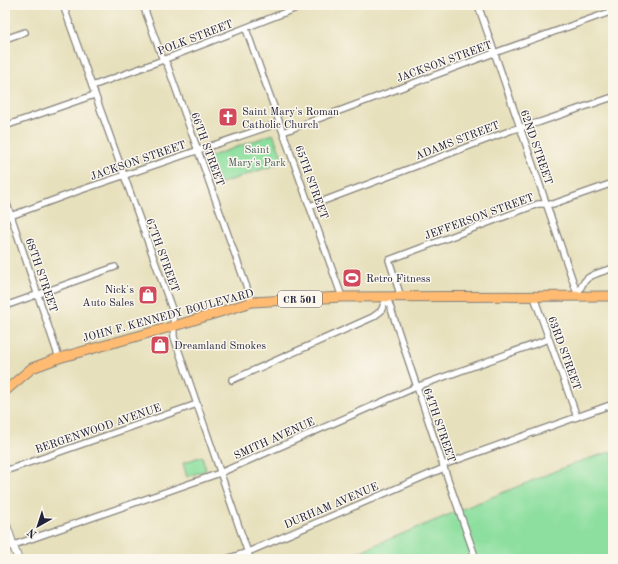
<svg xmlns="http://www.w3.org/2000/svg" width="618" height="564" viewBox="0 0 618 564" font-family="'Old Standard TT',serif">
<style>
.green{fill:#8ddf9f;stroke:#58806d}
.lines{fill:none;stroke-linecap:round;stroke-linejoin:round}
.minor-casing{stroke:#84817c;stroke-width:8}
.tertiary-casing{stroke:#84817c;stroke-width:9}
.primary-casing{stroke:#84817c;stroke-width:11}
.minor{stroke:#fff;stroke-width:5.5}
.tertiary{stroke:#fff;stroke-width:7}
.primary{stroke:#ffbb71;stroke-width:9}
.labels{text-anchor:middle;stroke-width:3;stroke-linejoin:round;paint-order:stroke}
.shield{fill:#fbf7ec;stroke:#636270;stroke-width:1}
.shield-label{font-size:10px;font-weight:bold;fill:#22223b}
.street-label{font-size:11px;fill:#22223b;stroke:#fbf7ec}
.poi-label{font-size:11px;fill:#22223b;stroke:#fbf7ec;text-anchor:start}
.park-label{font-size:11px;fill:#425b59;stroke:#fbf7ec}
</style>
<rect width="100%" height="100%" fill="#fbf7ec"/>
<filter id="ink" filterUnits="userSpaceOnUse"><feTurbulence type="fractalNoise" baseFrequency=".025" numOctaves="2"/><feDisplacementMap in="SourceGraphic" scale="8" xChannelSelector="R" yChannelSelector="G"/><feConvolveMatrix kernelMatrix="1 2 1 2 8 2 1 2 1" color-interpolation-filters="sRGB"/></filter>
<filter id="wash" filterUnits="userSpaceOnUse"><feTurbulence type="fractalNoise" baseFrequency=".012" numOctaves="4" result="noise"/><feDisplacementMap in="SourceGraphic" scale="16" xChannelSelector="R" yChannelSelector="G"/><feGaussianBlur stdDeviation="0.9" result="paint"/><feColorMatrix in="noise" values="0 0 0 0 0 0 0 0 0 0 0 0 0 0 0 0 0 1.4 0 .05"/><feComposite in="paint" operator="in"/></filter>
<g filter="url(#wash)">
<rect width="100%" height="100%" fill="#e7e0bc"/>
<!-- green -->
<g class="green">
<path d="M273,134L284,162L219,184L209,157Z"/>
<path d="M613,451V559H341L575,463Z"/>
<path d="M202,456L206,470L187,477L183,463Z"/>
</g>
</g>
<g filter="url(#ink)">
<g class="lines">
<defs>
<g id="minor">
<path d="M63,5L173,312L174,337L250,559"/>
<path d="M143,5L163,60L167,64L252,302"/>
<path d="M478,5L578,296"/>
<path d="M246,29L342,297"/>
<path d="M5,39L25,32"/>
<path d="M92,86L163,60L304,5"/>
<path d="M5,126L94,95"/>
<path d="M283,132L494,53L613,11"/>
<path d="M5,198L59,358"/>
<path d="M310,206L512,130L540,122L613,97"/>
<path d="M5,218L78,191L279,123"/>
<path d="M578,295C584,274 594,275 613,268"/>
<path d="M387,297L444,468L476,559"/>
<path d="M401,297L389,260L538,204H553L613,183"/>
<path d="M534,297L577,417"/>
<path d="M5,306L115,267"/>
<path d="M232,380L373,317L381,311L387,297"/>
<path d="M443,465L613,404"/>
<path d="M5,471L197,404"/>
<path d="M5,548L220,473L416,387L549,339"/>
<path d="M226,559L248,552L444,468"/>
</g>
<path id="tertiary" d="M5,521L18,559"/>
<path id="primary" d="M5,391L32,368L59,358L181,324L252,302L342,297L613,296"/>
</defs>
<!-- minor casing -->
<use href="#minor" class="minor-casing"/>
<!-- tertiary casing -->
<use href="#tertiary" class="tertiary-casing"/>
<!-- primary casing -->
<use href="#primary" class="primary-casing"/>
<!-- minor -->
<use href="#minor" class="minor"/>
<!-- tertiary -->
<use href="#tertiary" class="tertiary"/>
<!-- primary -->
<use href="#primary" class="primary"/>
</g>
</g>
<!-- icons -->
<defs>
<symbol id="church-square" viewBox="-11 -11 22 22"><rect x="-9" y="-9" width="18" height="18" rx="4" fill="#d1495b" stroke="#fbf7ec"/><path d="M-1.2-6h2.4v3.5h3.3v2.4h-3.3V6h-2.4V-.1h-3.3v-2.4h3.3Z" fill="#fff"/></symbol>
<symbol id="stadium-square" viewBox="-11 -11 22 22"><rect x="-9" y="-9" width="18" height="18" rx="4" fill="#d1495b" stroke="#fbf7ec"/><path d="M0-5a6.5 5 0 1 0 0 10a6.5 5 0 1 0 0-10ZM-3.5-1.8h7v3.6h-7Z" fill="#fff"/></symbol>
<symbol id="shop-square" viewBox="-11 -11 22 22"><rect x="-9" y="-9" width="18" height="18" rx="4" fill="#d1495b" stroke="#fbf7ec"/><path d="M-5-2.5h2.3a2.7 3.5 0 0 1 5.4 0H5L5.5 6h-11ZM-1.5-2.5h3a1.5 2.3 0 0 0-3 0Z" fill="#fff"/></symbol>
</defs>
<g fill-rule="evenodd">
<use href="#church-square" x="217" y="106" width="22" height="22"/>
<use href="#stadium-square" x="341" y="267" width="22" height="22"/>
<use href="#shop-square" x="137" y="284" width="22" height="22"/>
<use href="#shop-square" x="149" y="334" width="22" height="22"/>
</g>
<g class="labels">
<!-- shield labels -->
<rect class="shield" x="278" y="291" width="44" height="16" rx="3"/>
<g class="shield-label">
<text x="300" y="303">CR 501</text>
</g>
<!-- street labels -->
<g class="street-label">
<text transform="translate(195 37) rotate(-21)" y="4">POLK STREET</text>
<text transform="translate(444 61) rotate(-20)" y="4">JACKSON STREET</text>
<text transform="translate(457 140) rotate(-21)" y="4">ADAMS STREET</text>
<text transform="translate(537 147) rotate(71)" y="4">62ND STREET</text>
<text transform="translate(208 149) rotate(70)" y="4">66TH STREET</text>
<text transform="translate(138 160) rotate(-19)" y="4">JACKSON STREET</text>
<text transform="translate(312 182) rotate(70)" y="4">65TH STREET</text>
<text transform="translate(479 216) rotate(-20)" y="4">JEFFERSON STREET</text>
<text transform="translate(163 255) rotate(70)" y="4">67TH STREET</text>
<text transform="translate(42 275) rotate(71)" y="4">68TH STREET</text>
<text transform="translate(168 315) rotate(-15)" y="4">JOHN F. KENNEDY BOULEVARD</text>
<text transform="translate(565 353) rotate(70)" y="4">63RD STREET</text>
<text transform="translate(440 425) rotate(71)" y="4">64TH STREET</text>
<text transform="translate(98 428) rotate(-19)" y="4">BERGENWOOD AVENUE</text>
<text transform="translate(274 438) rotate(-24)" y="4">SMITH AVENUE</text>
<text transform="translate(331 505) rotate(-23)" y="4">DURHAM AVENUE</text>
</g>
<!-- poi labels -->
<g class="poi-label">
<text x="242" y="115">Saint Mary's Roman<tspan x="242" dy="13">Catholic Church</tspan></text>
<text x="366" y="282">Retro Fitness</text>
<text x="134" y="293" text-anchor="end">Nick's<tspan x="134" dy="13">Auto Sales</tspan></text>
<text x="174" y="349">Dreamland Smokes</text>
</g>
<!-- park labels -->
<g class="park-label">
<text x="257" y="153">Saint<tspan x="257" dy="13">Mary's Park</tspan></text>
</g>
</g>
<!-- margin -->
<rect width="618" height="564" fill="none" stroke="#fbf7ec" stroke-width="20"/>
<!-- north arrow -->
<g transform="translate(38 526) rotate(219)" stroke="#fbf7ec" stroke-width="3" paint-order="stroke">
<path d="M0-3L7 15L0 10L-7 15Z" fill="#22223b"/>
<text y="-6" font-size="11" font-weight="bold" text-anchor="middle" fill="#22223b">N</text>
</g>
</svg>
